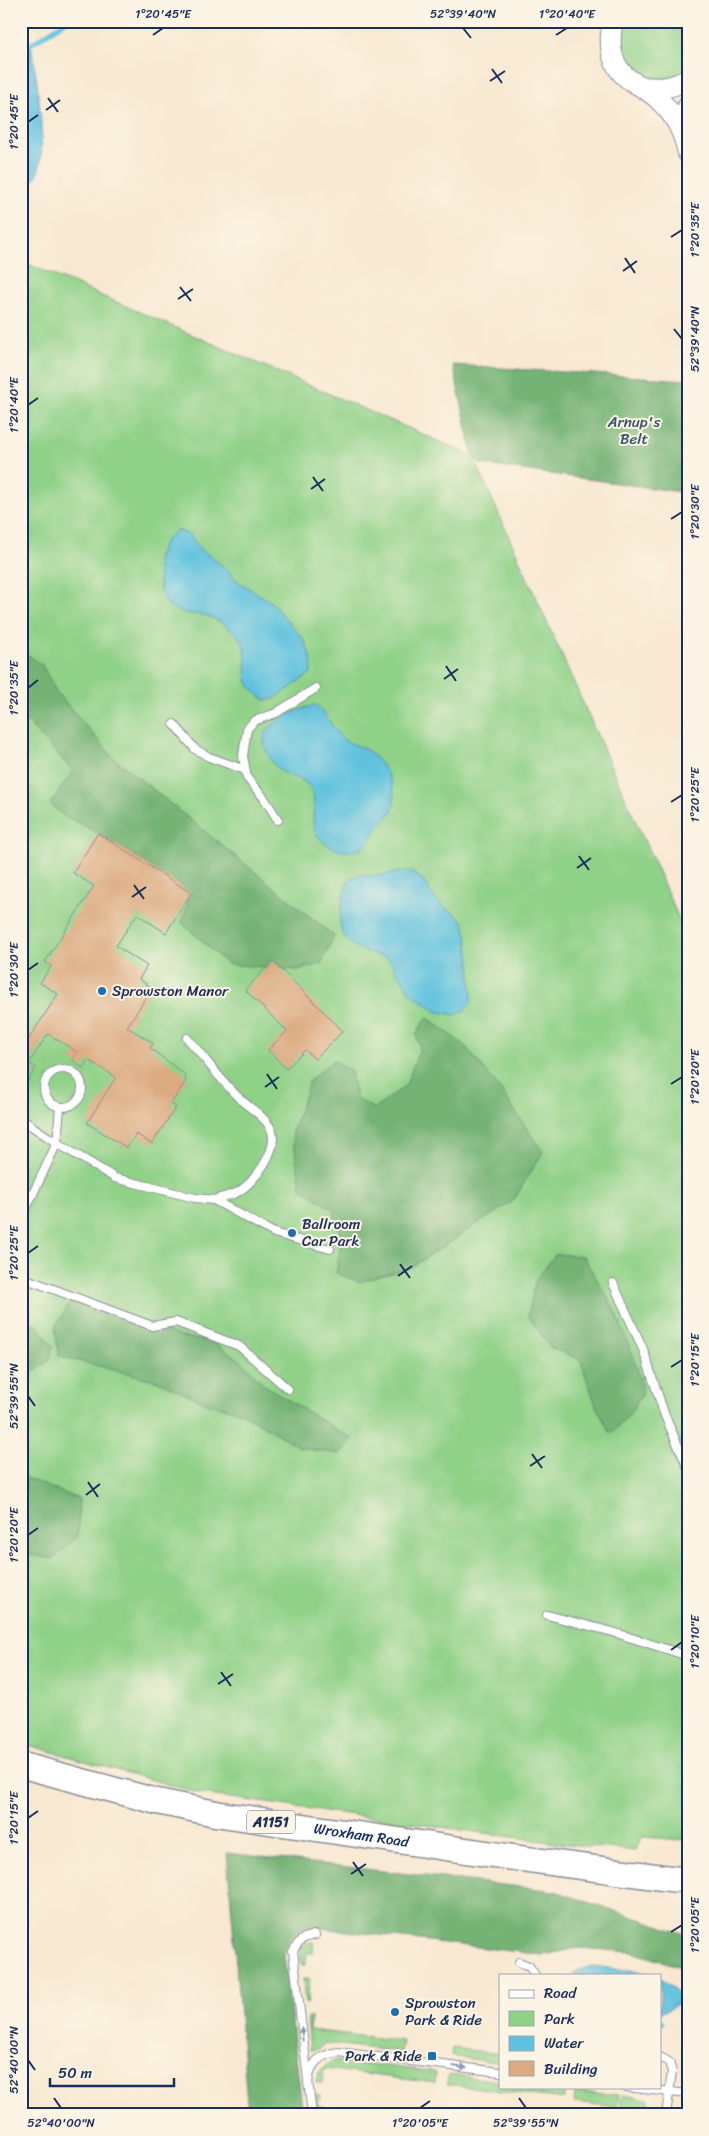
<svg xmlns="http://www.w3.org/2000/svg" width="709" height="2136" viewBox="0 0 709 2136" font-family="Sriracha,sans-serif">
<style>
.green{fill:#90d188;stroke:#568073}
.forest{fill:#74b374;stroke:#487169}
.water{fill:#60c2de;stroke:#3e789e}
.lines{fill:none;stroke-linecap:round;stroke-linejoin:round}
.stream{stroke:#60c2de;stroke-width:5}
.building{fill:#dbaa80}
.service-casing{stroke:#8a8c98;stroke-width:10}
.tertiary-casing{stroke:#8a8c98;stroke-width:22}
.primary-casing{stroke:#8a8c98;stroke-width:28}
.service{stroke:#fff;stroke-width:8}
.tertiary{stroke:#fff;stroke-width:20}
.primary{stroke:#fff;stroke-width:25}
.oneway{fill:#8d97ae}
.ticks{fill:none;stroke:#1b2f5e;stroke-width:2}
.poi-dot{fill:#1f6fb2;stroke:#fcf5e5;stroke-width:2}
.labels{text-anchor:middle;stroke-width:4;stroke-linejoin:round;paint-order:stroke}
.shield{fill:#fcf5e5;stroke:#5e6a86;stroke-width:1}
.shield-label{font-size:14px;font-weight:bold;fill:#1b2f5e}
.park-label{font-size:15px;fill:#385868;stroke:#fcf5e5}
.poi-label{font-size:15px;fill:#1b2f5e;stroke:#fcf5e5;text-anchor:start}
.street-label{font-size:15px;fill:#1b2f5e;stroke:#fcf5e5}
.neatline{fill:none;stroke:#1b2f5e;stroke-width:2}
.ticks-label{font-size:12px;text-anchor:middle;fill:#1b2f5e}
</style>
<rect width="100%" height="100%" fill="#fcf5e5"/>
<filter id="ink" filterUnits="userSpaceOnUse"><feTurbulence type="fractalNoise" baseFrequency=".02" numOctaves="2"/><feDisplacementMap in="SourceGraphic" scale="10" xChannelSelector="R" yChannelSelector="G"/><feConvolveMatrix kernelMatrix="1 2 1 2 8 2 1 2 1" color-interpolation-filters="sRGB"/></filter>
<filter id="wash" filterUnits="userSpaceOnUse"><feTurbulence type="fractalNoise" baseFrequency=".0096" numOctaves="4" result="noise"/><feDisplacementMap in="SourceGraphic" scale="20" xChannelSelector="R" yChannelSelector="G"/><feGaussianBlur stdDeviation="1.12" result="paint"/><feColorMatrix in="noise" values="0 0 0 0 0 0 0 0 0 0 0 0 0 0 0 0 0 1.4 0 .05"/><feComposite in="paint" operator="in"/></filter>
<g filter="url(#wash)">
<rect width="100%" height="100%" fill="#f8e8d1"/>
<!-- green -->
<g class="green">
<path d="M624,21H688V66C657,99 601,59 624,21Z"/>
<path d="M21,261L473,456L688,939V1840L641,1837L636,1851L549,1842L202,1794L21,1743Z"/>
<path d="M309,1942H314L313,1953H307L305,1965H301V1949Z"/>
<path d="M303,1979H310L307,2004L305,2003Z"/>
<path d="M307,2017H311L310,2030L403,2041L401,2052L324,2043C321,2049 317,2050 310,2050Z"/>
<path d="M452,2048L500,2054V2063L456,2057L451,2055Z"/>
<path d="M335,2060L436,2072L435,2083L324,2069L322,2083H316C317,2070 324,2066 335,2060Z"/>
<path d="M448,2074L500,2081V2087H545L565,2090L564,2099L447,2084Z"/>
<path d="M575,2092L619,2095L617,2107L574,2102Z"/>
<path d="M316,2094L320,2095L319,2106L325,2107L324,2115H319V2108L316,2105Z"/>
<path d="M622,2095L649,2099L647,2111L620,2108Z"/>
</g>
<!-- forest -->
<g class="forest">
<path d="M453,365L688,380V491H673L480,464L473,456Z"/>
<path d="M21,650L42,665L57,693L114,758L334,936L321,964L297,970L227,964L182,923L191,893L98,833L61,814L50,804L73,771L21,715Z"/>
<path d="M427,1017L465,1046L500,1089L543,1152L513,1201L410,1268L359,1282L336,1273L342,1238L333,1209L301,1188L292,1132L310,1080L334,1060L351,1071L356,1098L374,1109L406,1085L420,1048L416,1034Z"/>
<path d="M556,1254L583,1256L616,1312L637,1367L643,1393L628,1416L611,1434L597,1408L580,1359L551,1348L528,1316L536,1279Z"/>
<path d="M74,1296L182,1337L210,1341L242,1361L264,1385L352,1439L340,1454L301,1448L240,1412L207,1403L158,1381L59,1356L55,1327Z"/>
<path d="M21,1320L37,1325L53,1347L49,1361L21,1380Z"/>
<path d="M21,1476L79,1499L78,1536L53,1559L21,1553Z"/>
<path d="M227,1853L555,1891L688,1935V1971L681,1967L632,1952L579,1948L543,1955L313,1927C295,1930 287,1935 284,1955L303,2115H248Z"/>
</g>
<!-- water -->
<g class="water">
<path d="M31,44C36,73 48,149 37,175C34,181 26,187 21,192V48Z"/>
<path d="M177,530L190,535L199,548L228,570L236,580L271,602L304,640L312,660L311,673L274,699L265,700C238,681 250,676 245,650C241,633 214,615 197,614C194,613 192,615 189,614C183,614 175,608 168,606L160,591L157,559L164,542Z"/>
<path d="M316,705C327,714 331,727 341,737C349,745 360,745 368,751C384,763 400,790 392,811C389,817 381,823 377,828C373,833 372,840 367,844C353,858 328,850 317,835C308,820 319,801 310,787C303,777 292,779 284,773C277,769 272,763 269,756C266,750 263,744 264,738C265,723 302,707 316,705Z"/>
<path d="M408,871C430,880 426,891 440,904C446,910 456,913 462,920C470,929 471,985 472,1001L465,1010L455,1015L438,1012L410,992L388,958C334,945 334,931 348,880L358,875L374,876Z"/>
<path d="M592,1966L638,1971L650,1975H573L577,1971Z"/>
<path d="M660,1979L674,1988L678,1995L676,2005L660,2013Z"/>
</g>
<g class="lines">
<!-- stream -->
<g class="stream">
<path d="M31,44L66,21"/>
<path d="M660,2019L662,2023"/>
</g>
</g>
<g id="blocks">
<!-- building -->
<g class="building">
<path d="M98,833L191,893L166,933L137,914L116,946L147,966L139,979L152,988L127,1027L153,1043L150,1048L184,1074L186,1080L171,1104L176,1107L152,1144L136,1134L127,1148L87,1123L116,1077L88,1060L83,1068L72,1060L77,1052L48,1034L29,1063L36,1068L21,1092V1051L58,994L40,983L51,966L45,962L94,886L73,873Z"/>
<path d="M273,961L343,1031L315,1059L305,1050L286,1069L268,1050L287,1031L245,990Z"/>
</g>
</g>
</g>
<g filter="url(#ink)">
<use href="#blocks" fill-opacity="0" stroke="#8a8c98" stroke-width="1"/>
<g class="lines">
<defs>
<g id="service">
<path d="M174,724L195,749L209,757L245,770"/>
<path d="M278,820L264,798L247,778L243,756L247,729L254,721L276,713L316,688"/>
<path d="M187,1038C204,1057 219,1078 237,1096C248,1108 262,1113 270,1127C282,1147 254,1184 236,1193C229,1196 221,1197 214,1200"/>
<circle cx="63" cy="1088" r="19"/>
<path d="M60,1107L57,1143L115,1178L195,1198L214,1200L274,1233L330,1249"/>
<path d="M21,1119L57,1143L21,1219"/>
<path d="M21,1277L152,1326L176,1322L239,1346L288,1389"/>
<path d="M613,1283L643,1349L665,1416L688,1468"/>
<path d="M547,1615L613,1632L688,1656"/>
<path d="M519,1962L529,1966L535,1975"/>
<path d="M660,2057L669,2062L672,2072L666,2115"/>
<path d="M308,2083C310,2063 319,2055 338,2052L500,2072"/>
<path d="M626,2087L688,2094"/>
<path d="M312,2115L293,1951C299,1941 302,1937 315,1935"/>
</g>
<g id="tertiary">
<path d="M613,21C608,43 610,66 630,80C640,86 650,91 659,100C675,115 683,131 688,153"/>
<path d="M643,87C661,89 672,88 688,79"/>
<path d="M685,136L688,106"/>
</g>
<g id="primary">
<path id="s1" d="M21,1765L155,1801L218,1814L524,1859L674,1879H688"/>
</g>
</defs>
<!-- service casing -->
<use href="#service" class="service-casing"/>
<!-- tertiary casing -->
<use href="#tertiary" class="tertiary-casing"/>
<!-- primary casing -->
<use href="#primary" class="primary-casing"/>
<!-- service -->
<use href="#service" class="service"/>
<!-- tertiary -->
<use href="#tertiary" class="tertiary"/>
<!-- primary -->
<use href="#primary" class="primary"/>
</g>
<!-- one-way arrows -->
<defs><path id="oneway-solid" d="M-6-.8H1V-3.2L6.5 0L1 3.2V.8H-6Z" transform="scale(1.25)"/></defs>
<g class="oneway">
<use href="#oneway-solid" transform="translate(302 2034) rotate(-96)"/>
<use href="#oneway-solid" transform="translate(460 2067) rotate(7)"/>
</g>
</g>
<!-- ticks -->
<path class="ticks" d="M463,28L471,38M153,35L163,28M556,35L567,28M492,69L502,83M490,81L505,71M48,98L58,112M46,110L60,100M28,122L38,115M671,237L682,230M625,258L635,273M623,271L637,261M180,287L191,301M178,299L193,289M674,329L682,339M28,405L38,398M313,477L323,491M311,489L325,479M671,519L682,512M446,666L456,681M444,679L458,669M28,688L38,680M671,802L682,795M579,856L589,870M577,868L591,858M134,885L144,899M132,897L146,887M28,970L38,963M267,1074L277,1089M671,1084L682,1077M265,1087L279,1077M28,1253L38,1246M400,1264L410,1278M398,1276L412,1266M671,1367L682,1360M28,1396L35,1406M532,1454L542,1468M530,1466L545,1456M88,1482L98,1497M86,1495L100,1484M28,1535L38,1528M671,1650L682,1642M221,1672L231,1686M218,1684L233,1674M28,1818L38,1811M353,1862L363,1876M351,1874L366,1864M671,1932L682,1925M28,2060L35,2070M54,2098L61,2108M519,2098L526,2108M420,2108L430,2101"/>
<!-- markers -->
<g class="poi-dot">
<circle cx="102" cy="991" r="5"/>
<circle cx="292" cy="1233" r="5"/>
<circle cx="395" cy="2012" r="5"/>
<rect x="427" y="2051" width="10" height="10" rx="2.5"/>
</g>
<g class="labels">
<!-- shield labels -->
<rect class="shield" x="247" y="1810.5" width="48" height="23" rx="4"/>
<g class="shield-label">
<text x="271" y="1827">A1151</text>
</g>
<!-- park labels -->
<g class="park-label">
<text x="634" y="427">Arnup's<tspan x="634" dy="17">Belt</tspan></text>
</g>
<!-- poi labels -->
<g class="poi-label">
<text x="112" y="996">Sprowston Manor</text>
<text x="302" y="1229">Ballroom<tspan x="302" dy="17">Car Park</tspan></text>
<text x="405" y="2008">Sprowston<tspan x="405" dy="17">Park &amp; Ride</tspan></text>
<text x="422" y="2061" text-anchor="end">Park &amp; Ride</text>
</g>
<!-- street labels -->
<g class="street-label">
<text dy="5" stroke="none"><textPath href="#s1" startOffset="348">Wroxham Road</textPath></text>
</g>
</g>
<!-- margin -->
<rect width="709" height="2136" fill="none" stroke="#fcf5e5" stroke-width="55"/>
<!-- legend -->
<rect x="499" y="1974" width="162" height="115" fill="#fcf5e5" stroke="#a2a6af"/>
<rect x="509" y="1990" width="25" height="8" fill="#ffffff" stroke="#a2a6af"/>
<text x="544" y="1998" font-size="15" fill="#1b2f5e">Road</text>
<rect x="509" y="2011" width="25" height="15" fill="#90d188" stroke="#a2a6af"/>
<text x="544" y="2024" font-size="15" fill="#1b2f5e">Park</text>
<rect x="509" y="2036" width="25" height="15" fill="#60c2de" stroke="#a2a6af"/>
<text x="544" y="2048" font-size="15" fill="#1b2f5e">Water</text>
<rect x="509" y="2061" width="25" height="15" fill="#dbaa80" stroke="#a2a6af"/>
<text x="544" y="2074" font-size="15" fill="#1b2f5e">Building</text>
<!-- scale -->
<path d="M50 2078v8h124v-8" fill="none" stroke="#1b2f5e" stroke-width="2.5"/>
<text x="58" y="2078" font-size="15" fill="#1b2f5e" stroke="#fcf5e5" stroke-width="4" paint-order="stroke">50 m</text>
<rect x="28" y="28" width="654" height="2080" class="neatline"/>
<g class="ticks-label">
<text x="163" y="18">1°20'45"E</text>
<text x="463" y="18">52°39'40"N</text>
<text x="567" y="18">1°20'40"E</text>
<text transform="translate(14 122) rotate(-90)" y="4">1°20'45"E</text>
<text transform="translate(695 230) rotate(-90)" y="4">1°20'35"E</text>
<text transform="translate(695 339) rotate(-90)" y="4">52°39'40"N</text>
<text transform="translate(14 405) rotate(-90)" y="4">1°20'40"E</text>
<text transform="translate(695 512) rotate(-90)" y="4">1°20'30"E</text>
<text transform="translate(14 688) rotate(-90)" y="4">1°20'35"E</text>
<text transform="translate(695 795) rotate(-90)" y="4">1°20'25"E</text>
<text transform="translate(14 970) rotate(-90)" y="4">1°20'30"E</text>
<text transform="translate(695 1077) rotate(-90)" y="4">1°20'20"E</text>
<text transform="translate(14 1253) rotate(-90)" y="4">1°20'25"E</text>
<text transform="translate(695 1360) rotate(-90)" y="4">1°20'15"E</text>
<text transform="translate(14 1396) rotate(-90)" y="4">52°39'55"N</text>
<text transform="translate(14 1535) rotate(-90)" y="4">1°20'20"E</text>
<text transform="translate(695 1642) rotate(-90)" y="4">1°20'10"E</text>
<text transform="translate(14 1818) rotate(-90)" y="4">1°20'15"E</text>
<text transform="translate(695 1925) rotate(-90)" y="4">1°20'05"E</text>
<text transform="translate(14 2060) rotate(-90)" y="4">52°40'00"N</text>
<text x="61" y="2127">52°40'00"N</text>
<text x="420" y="2127">1°20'05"E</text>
<text x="526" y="2127">52°39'55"N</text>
</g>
</svg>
